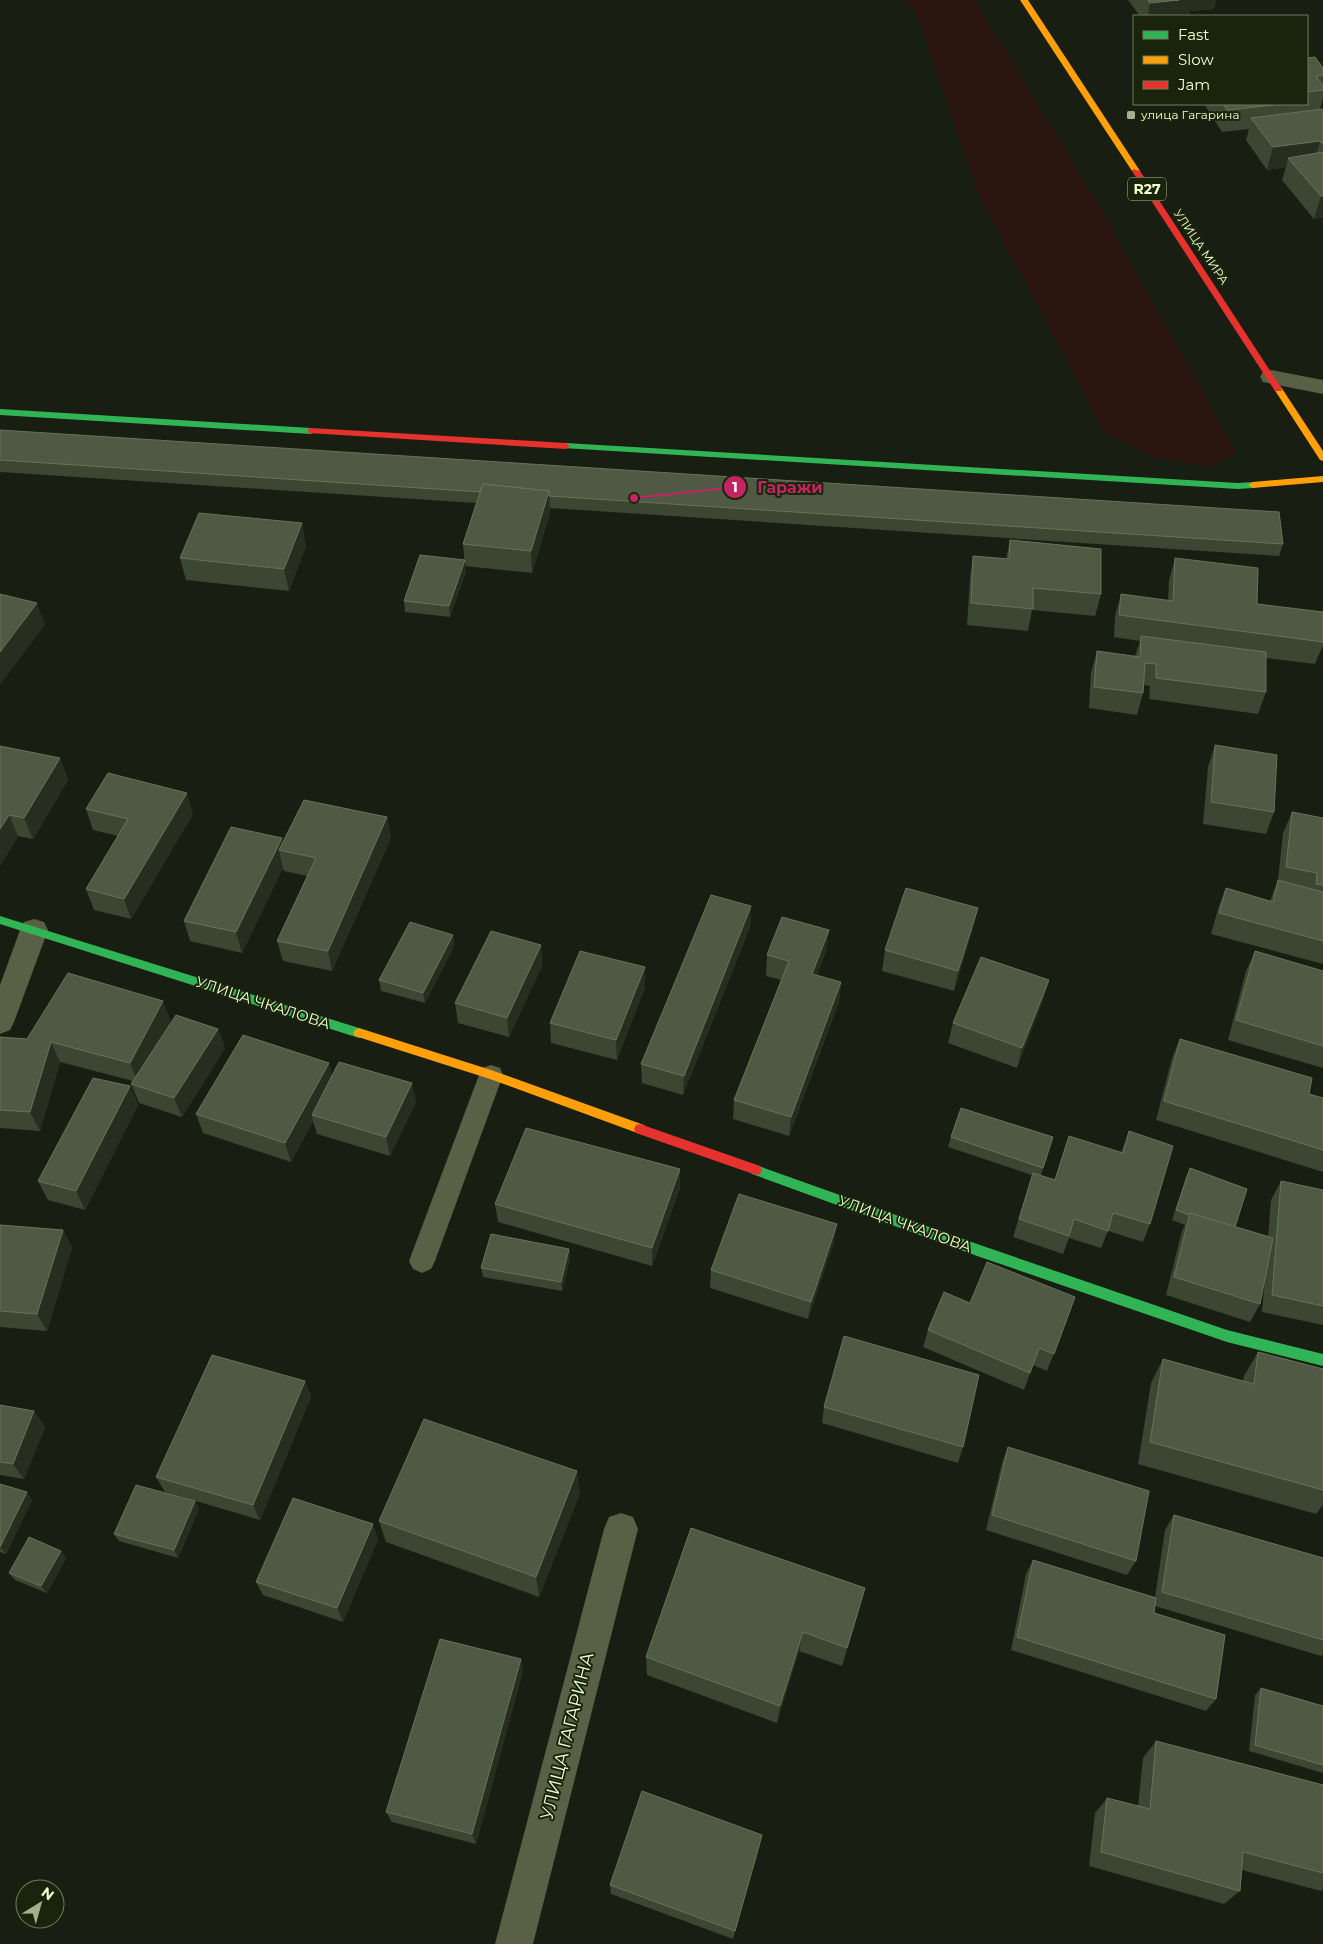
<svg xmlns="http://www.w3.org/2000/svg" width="1323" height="1944" viewBox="0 0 1323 1944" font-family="Montserrat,sans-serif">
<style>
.green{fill:#2b160f}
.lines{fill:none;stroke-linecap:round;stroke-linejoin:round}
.lane{fill:#596045;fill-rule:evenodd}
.street{fill:#596045;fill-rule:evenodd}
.fast{fill:#30b455;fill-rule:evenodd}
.slow{fill:#ff9f0a;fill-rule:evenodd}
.jam{fill:#e5322d;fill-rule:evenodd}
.wall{fill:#3d4533}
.shaded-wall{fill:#272d1f}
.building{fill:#505944;stroke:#697359}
.poi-dot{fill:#a3b08d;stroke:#1a240c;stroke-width:2}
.labels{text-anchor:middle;stroke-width:4;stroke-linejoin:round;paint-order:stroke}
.far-poi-label{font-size:12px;fill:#eeffcf;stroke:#1a240c;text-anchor:start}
.far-street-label{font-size:12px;fill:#eeffcf;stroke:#1a240c}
.shield{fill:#1a240c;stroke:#aebd94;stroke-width:1}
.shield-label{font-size:14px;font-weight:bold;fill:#eeffcf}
.street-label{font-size:15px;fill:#eeffcf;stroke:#1a240c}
.near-street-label{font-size:18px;fill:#eeffcf;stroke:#1a240c}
.leader{fill:none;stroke:#c42461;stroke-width:2}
.callout-dot{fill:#c42461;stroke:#1a240c;stroke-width:2}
.mark-label{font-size:15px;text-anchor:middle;font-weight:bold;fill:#fff}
.callout-label{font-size:16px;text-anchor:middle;font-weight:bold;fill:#c42461;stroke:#1a240c;stroke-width:4;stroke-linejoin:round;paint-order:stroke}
</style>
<rect width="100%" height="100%" fill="#191e12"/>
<!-- green -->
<path class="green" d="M907,0H974L1092,194L1236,452L1213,467L1157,458L1105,433L978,193L920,22Z"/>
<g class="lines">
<!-- lane -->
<path class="lane" d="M491,1065L500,1068L503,1075L435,1261L431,1269L422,1273L413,1269L409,1261L479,1075L482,1068Z"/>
<!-- street -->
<g class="street">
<path d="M1271,370L1323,380V394L1263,382L1260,377L1263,372Z"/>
<path d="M34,919L44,922L48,930L14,1022L10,1030L0,1034V985L20,930L24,922Z"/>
<path d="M621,1513L633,1517L638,1529L533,1944H495L604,1529L609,1517Z"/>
</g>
<!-- fast -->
<g class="fast">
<path d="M0,409L311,428L315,431L311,434L0,415Z"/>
<path d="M566,443L1238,483L1253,482L1258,485L1253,488L1238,489L563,448V444Z"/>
<path d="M0,916L359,1028L363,1030L365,1033L363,1036L359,1038L0,924Z"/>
<path d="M756,1165L980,1245L1227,1330L1323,1354V1366L1227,1342L980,1257L752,1174L750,1170L752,1166Z"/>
</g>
<!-- slow -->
<g class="slow">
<path d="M1020,0H1028L1140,171L1139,173L1132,171Z"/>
<path d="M1278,386L1281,387L1323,451V461L1320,460L1274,389Z"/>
<path d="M1323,476V482L1253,488L1248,485L1253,482Z"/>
<path d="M359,1028L491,1070L644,1125L646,1129L644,1133L640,1134L490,1079L355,1036L353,1033L355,1030Z"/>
</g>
<!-- jam -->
<g class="jam">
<path d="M1133,169L1140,171L1282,389L1281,391H1275L1132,171Z"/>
<path d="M311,428L566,443L570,446L566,449L308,433V429Z"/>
<path d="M640,1124L760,1166L762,1170L760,1174L756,1175L636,1133L634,1129L636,1125Z"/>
</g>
</g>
<!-- wall -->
<g class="wall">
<path d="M1128,0H1216L1214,9L1190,11L1189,16H1140Z"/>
<path d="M1307,58L1323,68V99L1320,109H1323V217L1314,219L1282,180L1286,167L1267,170L1246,140L1249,129L1222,132L1204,104H1307Z"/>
<path d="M0,430L1283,544L1279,556L550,508V513L532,573L465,566L463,544L476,503L0,472Z"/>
<path d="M1010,540L1101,594L1095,616L1032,610L1028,631L967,625L970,578L973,556L1006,559Z"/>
<path d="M306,546L289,591L186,580L180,558Z"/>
<path d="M1175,558L1257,604L1323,612V645L1315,664L1266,658V692L1258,714L1149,699L1150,686L1144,685L1143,693L1137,715L1089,708L1091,673L1097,651L1135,656L1140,641L1114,637L1115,616L1121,594L1168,601L1169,580Z"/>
<path d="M466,571L450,617L405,612L404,601Z"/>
<path d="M1215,745L1274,812L1266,834L1203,824L1208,767Z"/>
<path d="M0,746L60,758L68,780L33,839L18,836L0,866Z"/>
<path d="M86,809L193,814L131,919L94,910L86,889L118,836L93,830Z"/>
<path d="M1292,812L1323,818V964L1211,934L1218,909L1226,888L1270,901L1278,880L1283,833Z"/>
<path d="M387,817L391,838L332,971L283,961L277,941L307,876L284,871L283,868L242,953L190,941L184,921L283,841Z"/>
<path d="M751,906L750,927L683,1095L642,1083L641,1064Z"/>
<path d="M973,928L954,991L882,971L885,950Z"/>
<path d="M829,930L826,951L817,975L841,982L839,1002L789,1136L733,1119L734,1100L781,980L766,976L767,955Z"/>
<path d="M453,935L454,946L425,1003L381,991L379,980Z"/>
<path d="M541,945L542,966L509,1037L458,1023L455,1003Z"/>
<path d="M1255,951L1323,971V1068L1228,1040L1246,971Z"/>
<path d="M645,967V987L617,1060L551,1043L550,1023Z"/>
<path d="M1049,980L1043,1000L1017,1068L948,1043L953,1023Z"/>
<path d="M171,1021L164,1033L218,1029L225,1048L182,1117L139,1103L131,1084L133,1081L60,1062L40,1131L0,1128V1037L27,1039Z"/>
<path d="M1180,1039L1309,1094L1323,1098V1172L1156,1120L1172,1058Z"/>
<path d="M332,1075L416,1102L390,1156L317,1134L313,1121L291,1162L203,1133L196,1114Z"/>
<path d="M130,1086L138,1105L85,1210L48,1200L38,1181Z"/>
<path d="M1129,1131L1150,1224L1143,1242L1108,1231L1101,1248L1069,1238L1063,1254L1013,1237L1032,1175L948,1147L951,1137H1053L1041,1175L1055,1180L1069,1136L1121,1153Z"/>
<path d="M1190,1168L1235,1227L1268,1237L1271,1200L1281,1181L1323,1190V1325L1262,1312L1265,1277L1260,1304L1250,1322L1166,1295L1182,1231L1185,1225L1172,1220L1186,1177Z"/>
<path d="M680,1188L652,1266L498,1222L495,1204Z"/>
<path d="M0,1225L63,1230L72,1248L47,1331L0,1327Z"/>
<path d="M834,1242L808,1319L710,1288L711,1270Z"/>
<path d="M569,1249L570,1258L562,1291L483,1277L481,1268Z"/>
<path d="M1075,1297L1047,1371L1033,1365L1024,1390L923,1347L928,1330L970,1303Z"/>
<path d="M1258,1352L1323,1369V1505L1316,1514L1138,1464L1151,1383L1163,1359L1243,1381L1244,1376Z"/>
<path d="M305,1381L311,1397L260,1520L165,1492L156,1477Z"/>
<path d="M0,1405L34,1411L45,1427L24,1479L0,1475Z"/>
<path d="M824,1407L963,1447L958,1463L822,1423Z"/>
<path d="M1008,1447L1136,1561L1127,1575L986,1530L1002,1463Z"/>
<path d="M0,1484L32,1500L6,1554L0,1552Z"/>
<path d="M580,1493L539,1597L386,1542L379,1521Z"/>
<path d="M195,1501L199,1509L178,1558L119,1541L114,1534Z"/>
<path d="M1174,1515L1323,1558V1654L1321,1656L1155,1606L1154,1613L1216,1699L1206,1711L1011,1650L1026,1574L1033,1560L1155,1597L1165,1530Z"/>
<path d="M378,1539L343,1622L263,1595L256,1582Z"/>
<path d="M61,1551L66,1558L47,1593L15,1580L9,1573Z"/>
<path d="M860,1607L842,1666L799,1651L777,1723L647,1675L646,1657Z"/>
<path d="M521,1659L523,1671L476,1844L392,1822L386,1812Z"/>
<path d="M1261,1688L1323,1706V1773L1249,1751L1255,1695Z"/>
<path d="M1156,1741L1323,1785V1889L1321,1891L1242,1870L1240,1891L1224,1904L1089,1866L1095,1813L1107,1798L1138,1806L1143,1758Z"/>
<path d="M760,1845L733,1939L611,1894L610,1885Z"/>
</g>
<!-- shaded-wall -->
<g class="shaded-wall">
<path d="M1179,0H1216L1214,9L1190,11L1189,16H1148L1150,3Z"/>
<path d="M1320,141L1314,163L1288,158L1286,167L1267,170L1273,147Z"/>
<path d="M1321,196H1323V217L1314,219Z"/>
<path d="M549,491L550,513L532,573L531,551Z"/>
<path d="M302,523L306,546L289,591L284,569Z"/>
<path d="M465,560L466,571L450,617L449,606Z"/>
<path d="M37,603L45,625L0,685V652Z"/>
<path d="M60,758L68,780L33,839L24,818Z"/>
<path d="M187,793L193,814L131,919L124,899Z"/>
<path d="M9,815L18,836L0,866V829Z"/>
<path d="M387,817L391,838L332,971L328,951Z"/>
<path d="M282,838L286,852L279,850L283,868L242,953L236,932Z"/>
<path d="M751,906L750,927L683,1095L684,1076Z"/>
<path d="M978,908L973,928L954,991L958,971Z"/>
<path d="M829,930L826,951L810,994L812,974Z"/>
<path d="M453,935L454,946L425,1003L423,993Z"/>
<path d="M541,945L542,966L509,1037L507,1018Z"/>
<path d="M645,967V987L617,1060L616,1040Z"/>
<path d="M1049,980L1043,1000L1017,1068L1022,1048Z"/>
<path d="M841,982L839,1002L789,1136L791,1117Z"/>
<path d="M163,1001L171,1021L138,1082L130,1063Z"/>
<path d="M218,1029L225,1048L182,1117L174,1098Z"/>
<path d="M51,1042L60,1062L40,1131L30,1112Z"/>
<path d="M329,1063L334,1083L312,1115L313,1121L291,1162L285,1143Z"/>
<path d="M412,1083L416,1102L390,1156L386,1137Z"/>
<path d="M130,1086L138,1105L85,1210L76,1191Z"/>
<path d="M680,1169V1188L652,1266V1248Z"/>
<path d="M837,1224L834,1242L808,1319L811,1302Z"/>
<path d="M63,1230L72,1248L47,1331L37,1314Z"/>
<path d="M569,1249L570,1258L562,1291L561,1282Z"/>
<path d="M305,1381L311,1397L260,1520L253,1505Z"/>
<path d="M34,1411L45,1427L24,1479L13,1464Z"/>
<path d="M577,1471L580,1493L539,1597L536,1577Z"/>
<path d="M27,1492L32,1500L6,1554L0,1547Z"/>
<path d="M195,1501L199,1509L178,1558L174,1550Z"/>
<path d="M373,1524L378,1539L343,1622L337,1608Z"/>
<path d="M61,1551L66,1558L47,1593L41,1586Z"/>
<path d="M865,1588L860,1607L842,1666L847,1648Z"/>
<path d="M803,1632L799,1651L777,1723L780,1706Z"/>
<path d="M521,1659L523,1671L476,1844L472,1834Z"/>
<path d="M762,1835L760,1845L733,1939L735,1931Z"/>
</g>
<!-- building -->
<g class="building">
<path d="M1148,0H1179L1150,3Z"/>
<path d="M1315,57L1323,68V75L1316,76L1323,86V90L1307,92V58Z"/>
<path d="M1223,104H1273L1274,105L1227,110Z"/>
<path d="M1323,109V144L1320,141L1273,147L1251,118Z"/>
<path d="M1323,152V196H1321L1288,158Z"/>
<path d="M0,430L1279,512L1283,544L549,496V491L483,484L480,492L0,460Z"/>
<path d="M483,484L549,491L531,551L463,544Z"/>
<path d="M199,513L302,523L284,569L180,558Z"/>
<path d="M1010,540L1101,549V594L1033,588V609L971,603L973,556L1009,559Z"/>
<path d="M420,555L465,560L449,606L404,601Z"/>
<path d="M1175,558L1258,568L1257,604L1323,612V642L1119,615L1121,594L1173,601Z"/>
<path d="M0,594L37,603L0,652Z"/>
<path d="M1141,636L1266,652V692L1156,678V664L1145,663L1143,693L1094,687L1097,651L1140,657Z"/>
<path d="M1215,745L1277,755L1274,812L1211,802Z"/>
<path d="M0,746L60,758L24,818L9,815L0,829Z"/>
<path d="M108,773L187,793L124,899L86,889L128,819L86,809Z"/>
<path d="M304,800L387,817L328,951L277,941L316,858L279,850Z"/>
<path d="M1292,812L1323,818V885L1316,884L1317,873L1286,867Z"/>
<path d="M231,827L282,838L236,932L184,921Z"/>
<path d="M1278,880L1323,892V941L1219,913L1226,888L1273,902Z"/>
<path d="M906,888L978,908L958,971L885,950Z"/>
<path d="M711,895L751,906L684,1076L641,1064Z"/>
<path d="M782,917L829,930L812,974L841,982L791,1117L734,1100L789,961L767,955Z"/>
<path d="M410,922L453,935L423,993L379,980Z"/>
<path d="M491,931L541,945L507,1018L455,1003Z"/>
<path d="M580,951L645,967L616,1040L550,1023Z"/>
<path d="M1255,951L1323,971V1046L1236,1020Z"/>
<path d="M981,957L1049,980L1022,1048L953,1023Z"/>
<path d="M68,973L163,1001L130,1063L51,1042L30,1112L0,1110V1037L27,1039Z"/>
<path d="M176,1015L218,1029L174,1098L131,1084Z"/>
<path d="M243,1035L329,1063L285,1143L196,1114Z"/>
<path d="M1180,1039L1312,1078L1309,1094L1323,1098V1150L1164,1101Z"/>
<path d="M339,1062L412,1083L386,1137L312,1115Z"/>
<path d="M93,1078L130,1086L76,1191L38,1181Z"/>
<path d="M961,1108L1053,1137L1043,1168L951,1137Z"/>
<path d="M526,1128L680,1169L652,1248L495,1204Z"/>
<path d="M1129,1131L1173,1146L1150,1224L1113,1213L1108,1231L1074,1219L1069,1236L1019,1219L1033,1173L1055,1180L1069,1136L1123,1153Z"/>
<path d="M1190,1168L1247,1189L1235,1227L1190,1213L1189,1215L1176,1210Z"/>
<path d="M1281,1181L1323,1190V1306L1272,1295Z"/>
<path d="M739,1194L837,1224L811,1302L711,1270Z"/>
<path d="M1190,1213L1273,1238L1260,1304L1174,1277Z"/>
<path d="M0,1225L63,1230L37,1314L0,1311Z"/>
<path d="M491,1234L569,1249L561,1282L481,1268Z"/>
<path d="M987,1262L1075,1297L1054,1354L1039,1348L1030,1373L928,1330L944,1292L970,1303Z"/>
<path d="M844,1336L979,1375L963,1447L824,1407Z"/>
<path d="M1258,1352L1323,1369V1490L1150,1442L1163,1359L1254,1384Z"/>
<path d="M212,1355L305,1381L253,1505L156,1477Z"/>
<path d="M0,1405L34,1411L13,1464L0,1462Z"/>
<path d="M424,1419L577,1471L536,1577L379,1521Z"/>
<path d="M1008,1447L1149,1491L1136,1561L992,1515Z"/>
<path d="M0,1484L27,1492L0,1547Z"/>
<path d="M136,1485L195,1501L174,1550L114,1534Z"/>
<path d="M293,1498L373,1524L337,1608L256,1582Z"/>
<path d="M1174,1515L1323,1558V1640L1162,1592Z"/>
<path d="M691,1528L865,1588L847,1648L803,1632L780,1706L646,1657Z"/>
<path d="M29,1537L61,1551L41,1586L9,1573Z"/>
<path d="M1033,1560L1156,1598L1154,1613L1225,1635L1216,1699L1017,1637Z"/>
<path d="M440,1639L521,1659L472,1834L386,1812Z"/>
<path d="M1261,1688L1323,1706V1765L1255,1745Z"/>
<path d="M1156,1741L1323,1785V1873L1243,1852L1240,1891L1101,1852L1107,1798L1150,1809Z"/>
<path d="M642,1791L762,1835L735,1931L610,1885Z"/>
</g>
<!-- markers -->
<rect class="poi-dot" x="1126" y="110" width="10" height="10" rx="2.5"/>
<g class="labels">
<!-- far-poi labels -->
<g class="far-poi-label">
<text x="1141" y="119">улица Гагарина</text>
</g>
<!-- far-street labels -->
<g class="far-street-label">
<text transform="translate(1201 247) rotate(56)" y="4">УЛИЦА МИРА</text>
</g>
<!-- shield labels -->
<rect class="shield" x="1128" y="177.5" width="38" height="23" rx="4"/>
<g class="shield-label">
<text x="1147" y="194">R27</text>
</g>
<!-- street labels -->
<g class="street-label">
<text transform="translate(263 1003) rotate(18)" y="5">УЛИЦА ЧКАЛОВА</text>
<text transform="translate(905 1224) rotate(20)" y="5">УЛИЦА ЧКАЛОВА</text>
</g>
<!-- near-street labels -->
<g class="near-street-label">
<text transform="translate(567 1736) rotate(-76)" y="6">УЛИЦА ГАГАРИНА</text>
</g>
</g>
<!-- callouts -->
<path class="leader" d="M634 498L735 487"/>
<g class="callout-dot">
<circle cx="634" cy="498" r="5"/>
<circle cx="735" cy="487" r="12"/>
</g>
<g class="mark-label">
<text x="735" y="492">1</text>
</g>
<g class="callout-label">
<text x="790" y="493">Гаражи</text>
</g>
<!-- legend -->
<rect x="1133" y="15" width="175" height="90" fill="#1a240c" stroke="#6f7c5a"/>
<rect x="1143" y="31" width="25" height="8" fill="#30b455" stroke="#6f7c5a"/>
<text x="1178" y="40" font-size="15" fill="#eeffcf">Fast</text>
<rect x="1143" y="56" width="25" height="8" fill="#ff9f0a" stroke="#6f7c5a"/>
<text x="1178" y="65" font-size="15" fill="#eeffcf">Slow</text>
<rect x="1143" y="81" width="25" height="8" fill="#e5322d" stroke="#6f7c5a"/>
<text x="1178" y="90" font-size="15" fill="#eeffcf">Jam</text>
<!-- north arrow -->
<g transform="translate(40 1904) rotate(37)"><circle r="24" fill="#1a240c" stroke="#6f7c5a"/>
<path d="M0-4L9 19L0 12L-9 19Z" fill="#a3b08d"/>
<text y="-8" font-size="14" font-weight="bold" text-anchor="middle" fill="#eeffcf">N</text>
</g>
</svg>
